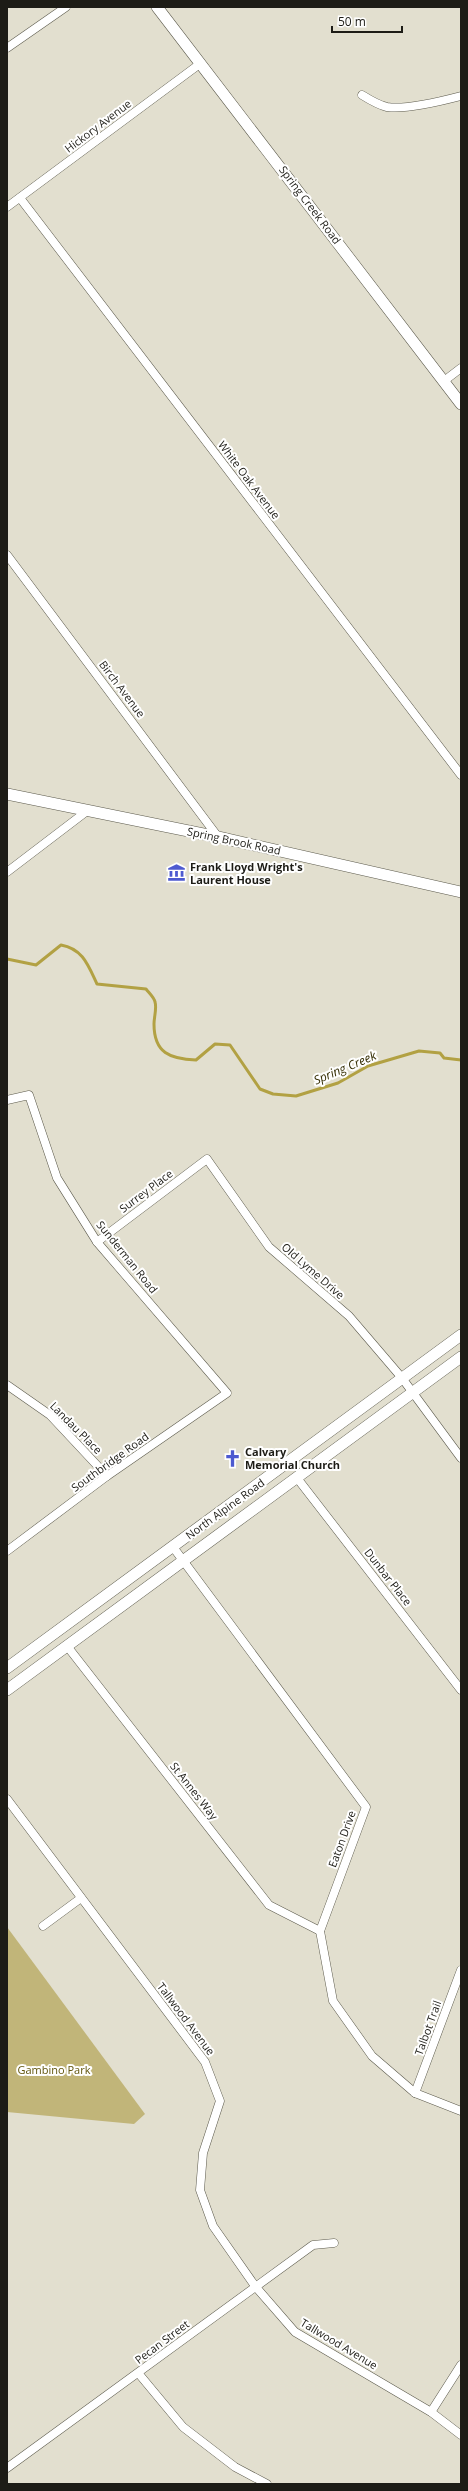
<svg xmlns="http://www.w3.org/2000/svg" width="468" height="2491" viewBox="0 0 468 2491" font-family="'Open Sans',sans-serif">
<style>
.green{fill:#c1b579}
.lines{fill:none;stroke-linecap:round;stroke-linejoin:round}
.stream{stroke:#b2a143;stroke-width:3}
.street-casing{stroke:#5c5a4c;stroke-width:9}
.secondary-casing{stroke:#5c5a4c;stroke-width:12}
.street{stroke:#fff;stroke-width:8}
.secondary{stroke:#fff;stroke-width:11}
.labels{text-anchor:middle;stroke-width:4;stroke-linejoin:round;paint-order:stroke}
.street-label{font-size:11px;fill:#1d1c16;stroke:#fff}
.poi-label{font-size:11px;font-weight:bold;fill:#1d1c16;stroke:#fff;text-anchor:start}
.park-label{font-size:11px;fill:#61550d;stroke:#fff}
.water-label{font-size:12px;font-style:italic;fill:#362f05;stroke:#fff}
</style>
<rect width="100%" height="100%" fill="#e2dfcf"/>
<!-- green -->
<path class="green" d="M7,1927L145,2114L134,2124L7,2112Z"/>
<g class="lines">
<!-- stream -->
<path class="stream" d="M7,959L36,965L61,945C83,949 88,965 97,984L146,989C149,993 154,997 155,1002C157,1008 154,1017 154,1024C154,1053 170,1059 196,1060L215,1044L230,1045L260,1089L273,1094L296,1096L338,1083L368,1066L419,1051L440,1053L444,1058L461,1060"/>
<defs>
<g id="street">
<path d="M7,48L66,7"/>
<path d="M362,95C370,100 378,105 387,107C406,110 442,101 461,96"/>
<path d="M20,198L461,775"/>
<path d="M7,207L201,63"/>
<path d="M444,381L461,368"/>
<path d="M7,555L218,837"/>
<path d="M7,872L87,811"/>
<path d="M7,1100L29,1095L57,1178L97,1242L227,1393L107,1476L7,1551"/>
<path d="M97,1242L207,1159L269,1247L349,1316L402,1378L461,1458"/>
<path d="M7,1385L50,1415L107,1476"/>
<path d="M297,1478L461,1690"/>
<path d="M173,1547L366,1807L320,1931L333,2001L372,2056L415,2093L461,2111"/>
<path d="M67,1646L269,1905L320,1931"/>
<path d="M7,1799L205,2062L220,2101L203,2153L200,2190L213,2226L255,2286L295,2332L431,2412L461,2435"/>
<path d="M43,1926L81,1898"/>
<path d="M415,2093L461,1970"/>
<path d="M139,2374L183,2427L235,2467L267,2484"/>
<path d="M431,2412L461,2365"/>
<path d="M7,2468L313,2245L334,2243"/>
</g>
<g id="secondary">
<path d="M157,7L461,404"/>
<path d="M7,794L218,837L461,892"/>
<path d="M7,1668L461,1335"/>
<path d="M7,1690L461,1357"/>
</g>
</defs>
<!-- street casing -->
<use href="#street" class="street-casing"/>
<!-- secondary casing -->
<use href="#secondary" class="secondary-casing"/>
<!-- street -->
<use href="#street" class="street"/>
<!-- secondary -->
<use href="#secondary" class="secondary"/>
</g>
<!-- icons -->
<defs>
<symbol id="museum-bare" viewBox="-9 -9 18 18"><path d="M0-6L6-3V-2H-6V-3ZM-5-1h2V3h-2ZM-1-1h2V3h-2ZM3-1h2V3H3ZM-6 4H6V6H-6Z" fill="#4d5ad0" stroke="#fff" stroke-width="2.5" paint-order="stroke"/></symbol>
<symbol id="church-bare" viewBox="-9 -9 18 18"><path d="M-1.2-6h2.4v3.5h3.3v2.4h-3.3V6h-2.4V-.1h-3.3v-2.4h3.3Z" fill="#4d5ad0" stroke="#fff" stroke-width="2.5" paint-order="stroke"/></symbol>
</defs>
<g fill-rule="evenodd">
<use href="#museum-bare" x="164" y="860" width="25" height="25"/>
<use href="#church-bare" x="220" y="1446" width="25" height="25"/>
</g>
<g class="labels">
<!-- street labels -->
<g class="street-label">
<text transform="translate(98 126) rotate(-37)" y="4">Hickory Avenue</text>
<text transform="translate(310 205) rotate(53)" y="4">Spring Creek Road</text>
<text transform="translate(249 480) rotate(53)" y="4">White Oak Avenue</text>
<text transform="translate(122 689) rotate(53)" y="4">Birch Avenue</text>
<text transform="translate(234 841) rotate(12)" y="4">Spring Brook Road</text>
<text transform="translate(146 1191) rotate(-37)" y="4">Surrey Place</text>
<text transform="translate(127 1257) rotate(51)" y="4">Sunderman Road</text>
<text transform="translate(313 1271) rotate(41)" y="4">Old Lyme Drive</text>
<text transform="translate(76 1428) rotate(45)" y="4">Landau Place</text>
<text transform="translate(110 1462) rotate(-36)" y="4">Southbridge Road</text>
<text transform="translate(225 1509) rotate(-36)" y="4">North Alpine Road</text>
<text transform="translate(388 1577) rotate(52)" y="4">Dunbar Place</text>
<text transform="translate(194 1791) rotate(52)" y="4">St Annes Way</text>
<text transform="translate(342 1839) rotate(-70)" y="4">Eaton Drive</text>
<text transform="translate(186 2019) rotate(53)" y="4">Tallwood Avenue</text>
<text transform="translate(428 2028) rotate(-70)" y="4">Talbot Trail</text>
<text transform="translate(162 2342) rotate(-37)" y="4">Pecan Street</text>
<text transform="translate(339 2344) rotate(31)" y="4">Tallwood Avenue</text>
</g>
<!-- poi labels -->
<g class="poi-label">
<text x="190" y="871">Frank Lloyd Wright's<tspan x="190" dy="13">Laurent House</tspan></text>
<text x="245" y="1456">Calvary<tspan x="245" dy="13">Memorial Church</tspan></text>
</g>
<!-- park labels -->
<g class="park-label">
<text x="54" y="2074">Gambino Park</text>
</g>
<!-- water labels -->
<g class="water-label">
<text transform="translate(345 1068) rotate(-23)" y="4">Spring Creek</text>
</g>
</g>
<!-- border -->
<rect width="468" height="2491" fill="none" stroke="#1d1c16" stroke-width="16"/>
<!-- scale -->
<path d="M332 26v6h70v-6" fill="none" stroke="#1d1c16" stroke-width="2"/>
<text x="338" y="26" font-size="12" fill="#1d1c16" stroke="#ffffff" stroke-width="3" paint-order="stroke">50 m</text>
</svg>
